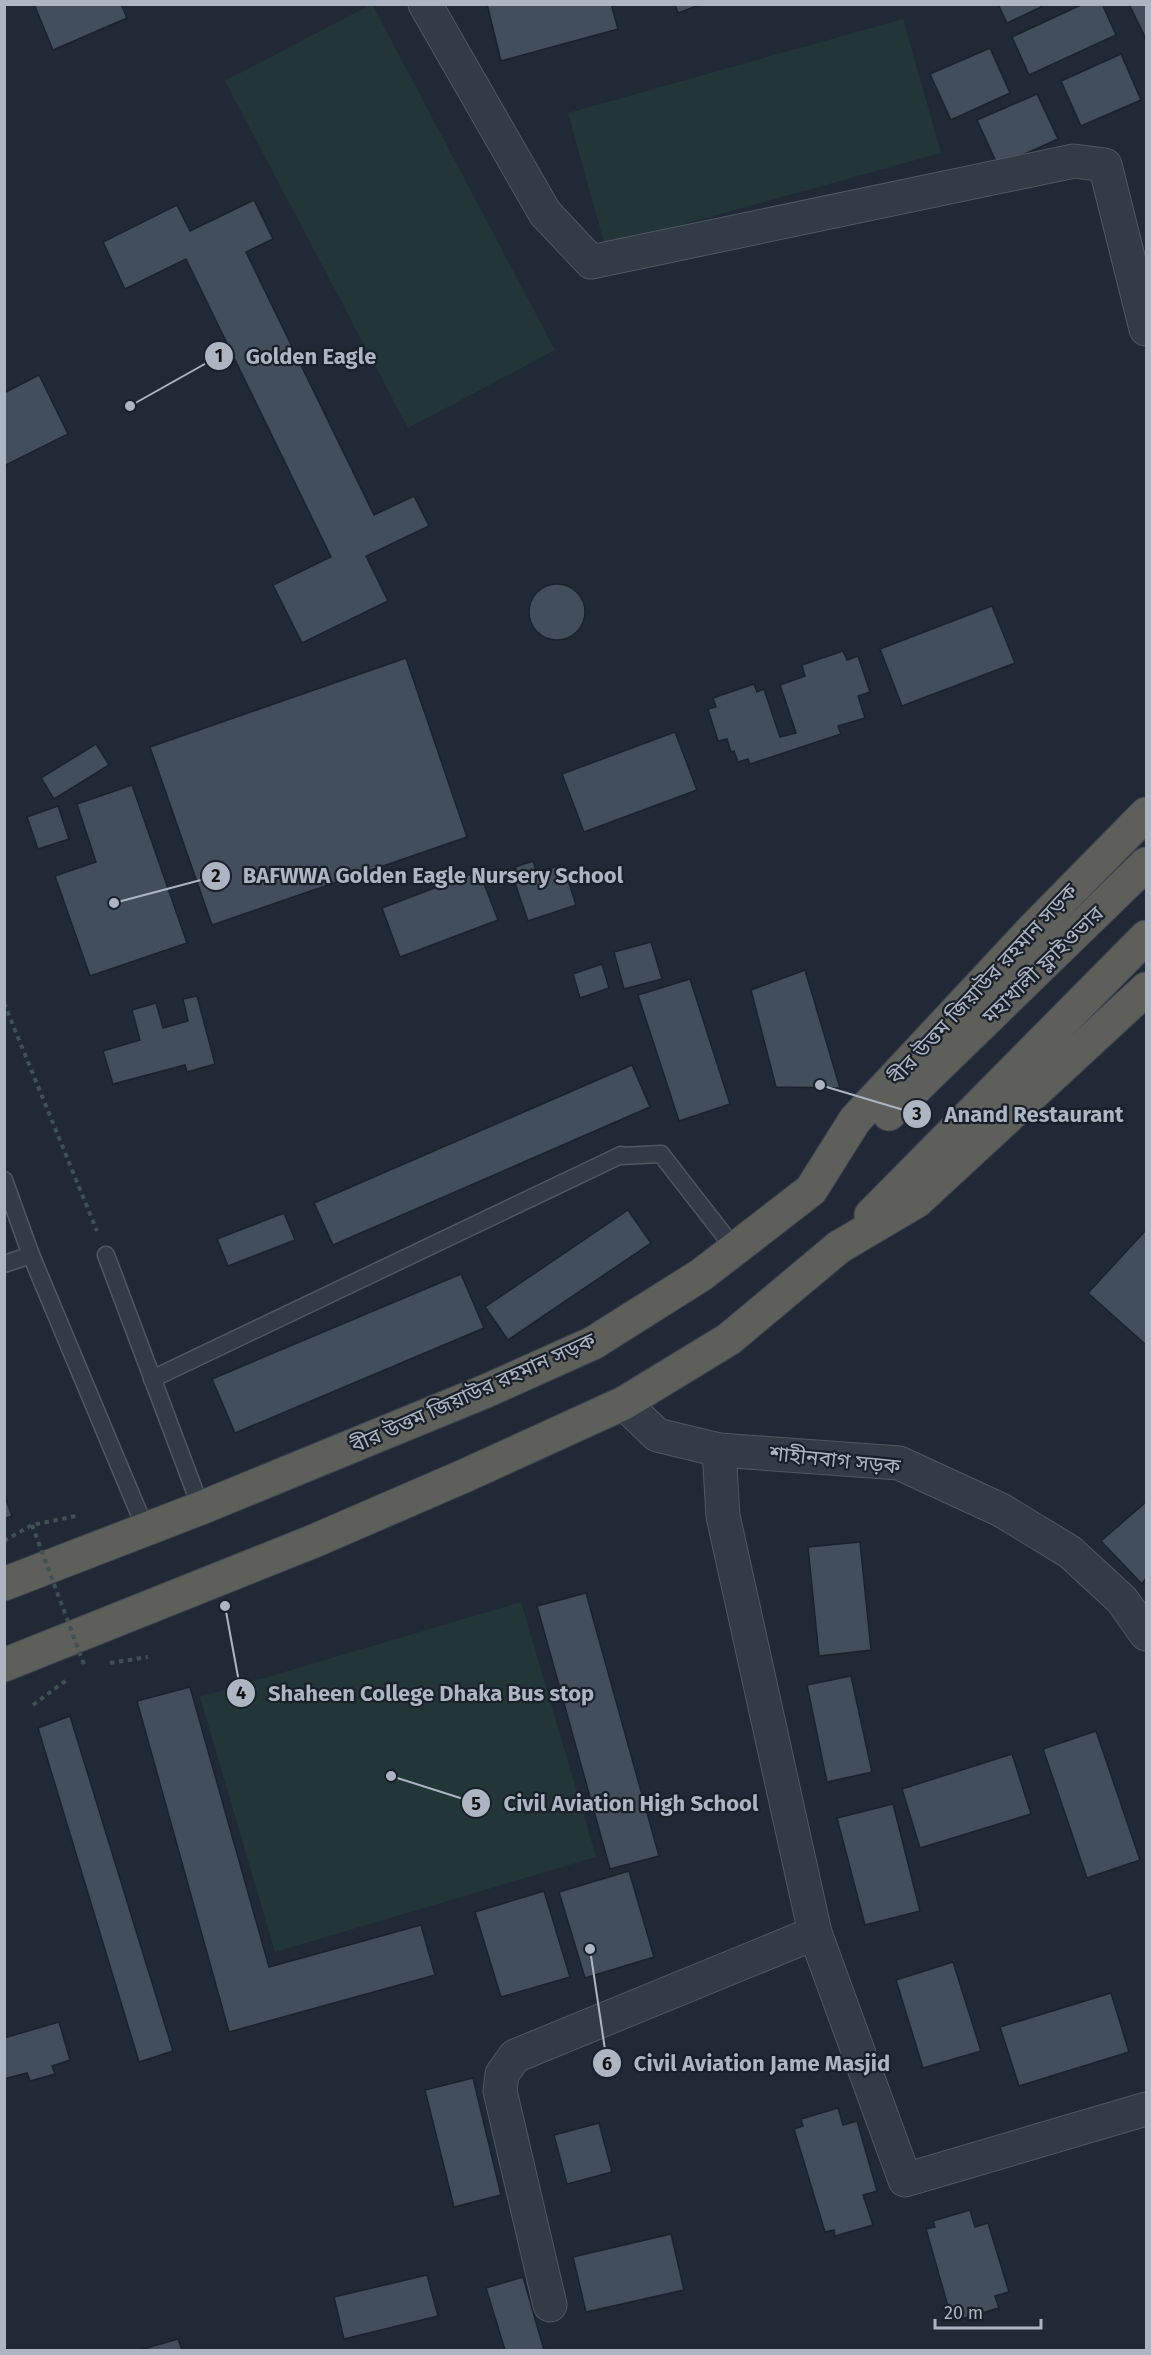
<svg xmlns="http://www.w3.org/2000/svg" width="1151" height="2355" viewBox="0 0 1151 2355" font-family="'Fira Sans','Noto Sans Bengali',sans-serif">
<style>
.green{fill:#233637}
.building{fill:#434e5d;stroke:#1b222c;stroke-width:1.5}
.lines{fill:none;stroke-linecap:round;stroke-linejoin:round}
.service-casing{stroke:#515864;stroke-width:19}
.minor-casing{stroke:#515864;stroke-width:35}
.trunk-casing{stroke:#3e4550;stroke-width:35}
.path{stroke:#3f5154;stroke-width:4;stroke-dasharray:4.5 4.5;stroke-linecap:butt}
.service{stroke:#333b46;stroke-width:16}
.minor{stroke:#333b46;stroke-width:33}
.trunk{stroke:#5e5e5b;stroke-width:33}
.path-bridge{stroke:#3f5154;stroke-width:4;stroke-dasharray:4.5 4.5;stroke-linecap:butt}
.labels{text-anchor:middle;stroke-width:4.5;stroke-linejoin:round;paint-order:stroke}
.street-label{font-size:21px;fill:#adb5c3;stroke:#19202a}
.leader{fill:none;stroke:#adb5c3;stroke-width:2}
.callout-dot{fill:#adb5c3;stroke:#19202a;stroke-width:2}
.mark-label{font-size:18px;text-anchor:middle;font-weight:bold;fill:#111}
.callout-label{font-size:22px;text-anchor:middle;font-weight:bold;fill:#adb5c3;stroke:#19202a;stroke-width:4.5;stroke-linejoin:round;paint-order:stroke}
</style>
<rect width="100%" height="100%" fill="#202935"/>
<!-- green -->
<g class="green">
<path d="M372,4L555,350L408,428L225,81Z"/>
<path d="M903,19L941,153L605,246L568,113Z"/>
<path d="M521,1602L596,1857L275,1952L200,1697Z"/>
</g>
<!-- building -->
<g class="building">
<path d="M34,4H121L127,18L53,50Z"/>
<path d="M487,4H611L618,29L501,61Z"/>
<path d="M675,4H702L678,13Z"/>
<path d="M998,4H1040L1041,7L1007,23Z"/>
<path d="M1083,4H1102L1116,35L1029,75L1012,37Z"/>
<path d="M1129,4H1146V39Z"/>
<path d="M990,48L1010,93L951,120L930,74Z"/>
<path d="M1121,54L1141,100L1081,126L1061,81Z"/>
<path d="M1037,94L1058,139L998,166L977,120Z"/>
<path d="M254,200L273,239L246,252L374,515L414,496L429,526L366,556L388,601L302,643L273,585L331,557L186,259L125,289L103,242L177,205L190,231Z"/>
<path d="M39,375L68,434L4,466V393Z"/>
<circle cx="557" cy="612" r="28"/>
<path d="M992,606L1015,663L902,706L880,649Z"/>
<path d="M843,651L847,660L858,656L870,692L858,696L865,718L838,726L841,734L750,764L748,759L738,762L734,751L731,752L727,739L718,741L708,709L716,707L713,698L754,684L757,692L764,689L780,737L796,733L780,685L805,676L802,665Z"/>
<path d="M406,658L467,837L212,925L150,747Z"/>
<path d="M675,732L697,790L584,832L562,774Z"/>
<path d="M96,744L109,765L54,799L41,778Z"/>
<path d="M132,785L187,943L90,976L55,876L96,862L77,804Z"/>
<path d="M58,806L69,839L38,849L27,817Z"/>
<path d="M533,861L537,873L563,864L576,905L528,921L514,880L519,879L515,867Z"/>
<path d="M479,871L498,920L400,957L382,908Z"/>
<path d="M651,942L662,979L624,989L614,952Z"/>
<path d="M602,964L609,988L580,998L573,974Z"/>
<path d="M805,970L840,1088L776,1087L751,990Z"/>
<path d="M690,979L730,1104L679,1121L638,995Z"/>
<path d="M197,996L215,1064L187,1072L185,1065L113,1084L103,1051L140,1040L132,1010L156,1003L163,1028L188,1021L183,999Z"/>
<path d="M632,1065L650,1107L333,1245L314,1203Z"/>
<path d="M628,1210L651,1243L508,1340L485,1307Z"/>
<path d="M284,1213L295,1240L228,1266L217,1239Z"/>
<path d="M1146,1230V1343L1145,1344L1088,1293Z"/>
<path d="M461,1274L484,1328L235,1433L212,1379Z"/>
<path d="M4,1494L12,1516L4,1519Z"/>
<path d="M1146,1502V1578L1142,1584L1101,1541Z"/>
<path d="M860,1542L871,1650L819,1656L808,1547Z"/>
<path d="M586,1593L659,1856L610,1869L537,1606Z"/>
<path d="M851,1676L872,1772L827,1782L807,1685Z"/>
<path d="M190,1687L269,1967L421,1925L435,1975L229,2032L137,1701Z"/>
<path d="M70,1716L173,2051L139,2062L38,1728Z"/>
<path d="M1096,1731L1140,1860L1087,1878L1043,1749Z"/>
<path d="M1012,1754L1031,1814L920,1848L902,1789Z"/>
<path d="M893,1804L920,1911L865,1925L837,1818Z"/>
<path d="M629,1871L654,1957L585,1978L559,1892Z"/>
<path d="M544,1891L570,1977L501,1997L475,1912Z"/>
<path d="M953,1962L981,2051L923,2068L896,1980Z"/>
<path d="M1111,1993L1129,2052L1019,2086L1000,2027Z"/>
<path d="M59,2022L70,2060L52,2066L55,2074L30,2081L27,2073L4,2079V2038Z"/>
<path d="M473,2078L501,2195L454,2207L425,2090Z"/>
<path d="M838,2108L843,2125L857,2121L877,2191L863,2195L873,2225L835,2236L834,2230L825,2232L794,2129L803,2126L801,2119Z"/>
<path d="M599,2123L612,2172L567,2184L554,2135Z"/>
<path d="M970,2210L975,2227L988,2223L1009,2292L995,2296L999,2308L961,2319L960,2314L951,2317L926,2229L935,2227L933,2221Z"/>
<path d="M671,2234L684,2290L586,2312L573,2257Z"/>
<path d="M427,2275L438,2316L344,2339L334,2297Z"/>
<path d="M523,2277L544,2350H505L486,2288Z"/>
<path d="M178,2339L182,2350H140Z"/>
</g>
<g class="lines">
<defs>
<g id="service">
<path d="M621,1156L661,1154L734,1248"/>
<path d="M4,1180L31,1255L146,1530"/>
<path d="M106,1255L201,1508"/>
<path d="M4,1264L31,1255"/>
<path d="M152,1379L621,1155"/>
</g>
<g id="minor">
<path d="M425,4L545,213L591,262L1074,161L1105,165L1146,329"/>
<path d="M624,1403L657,1435L719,1450L899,1463L1001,1510L1070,1552L1122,1600L1146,1634"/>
<path d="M719,1450L723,1516L815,1933L905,2180L1146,2109"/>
<path d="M550,2305L500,2091L502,2074L515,2056L815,1933"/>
</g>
<g id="trunk">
<path d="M889,1114L1146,864"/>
<path d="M871,1215L1146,937"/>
<path d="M4,1584L201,1508L486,1391L593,1343L701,1275L811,1190L855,1120L1034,928L1146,814"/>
<path d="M4,1665L314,1541L464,1476L624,1403L729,1339L839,1247L917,1201L1146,989"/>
</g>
</defs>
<!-- service casing -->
<use href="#service" class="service-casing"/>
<!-- minor casing -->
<use href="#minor" class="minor-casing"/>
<!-- trunk casing -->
<use href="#trunk" class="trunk-casing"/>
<!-- path -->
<g class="path">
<path d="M4,1003L97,1231"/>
<path d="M4,1541L32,1525L76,1516"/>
<path d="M110,1663L148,1657"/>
<path d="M33,1705L68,1679"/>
</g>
<!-- service -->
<use href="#service" class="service"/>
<!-- minor -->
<use href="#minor" class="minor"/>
<!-- trunk -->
<use href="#trunk" class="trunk"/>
<!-- path-bridge -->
<path class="path-bridge" d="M32,1525L85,1667"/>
</g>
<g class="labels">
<!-- street labels -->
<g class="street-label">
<text transform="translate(1043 965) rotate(-44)" y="7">মহাখালী ফ্লাইওভার</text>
<text transform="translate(983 984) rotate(-47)" y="7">বীর উত্তম জিয়াউর রহমান সড়ক</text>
<text transform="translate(473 1393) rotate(-24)" y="7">বীর উত্তম জিয়াউর রহমান সড়ক</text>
<text transform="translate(835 1460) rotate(6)" y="7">শাহীনবাগ সড়ক</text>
</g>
</g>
<!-- callouts -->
<path class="leader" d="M130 406L219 356M114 903L216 876M820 1085L917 1114M225 1606L241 1693M391 1776L476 1803M590 1949L607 2063"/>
<g class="callout-dot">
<circle cx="130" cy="406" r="6"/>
<circle cx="114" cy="903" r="6"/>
<circle cx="820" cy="1085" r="6"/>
<circle cx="225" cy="1606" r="6"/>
<circle cx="391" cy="1776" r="6"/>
<circle cx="590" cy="1949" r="6"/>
<circle cx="219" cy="356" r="15"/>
<circle cx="216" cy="876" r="15"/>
<circle cx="917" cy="1114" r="15"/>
<circle cx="241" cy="1693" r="15"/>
<circle cx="476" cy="1803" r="15"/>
<circle cx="607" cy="2063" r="15"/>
</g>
<g class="mark-label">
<text x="219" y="362">1</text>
<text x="216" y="882">2</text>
<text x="917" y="1120">3</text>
<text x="241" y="1699">4</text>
<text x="476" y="1810">5</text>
<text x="607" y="2070">6</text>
</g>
<g class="callout-label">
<text x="311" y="364">Golden Eagle</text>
<text x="433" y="883">BAFWWA Golden Eagle Nursery School</text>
<text x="1034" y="1122">Anand Restaurant</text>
<text x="431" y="1701">Shaheen College Dhaka Bus stop</text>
<text x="631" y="1811">Civil Aviation High School</text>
<text x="762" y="2071">Civil Aviation Jame Masjid</text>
</g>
<!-- border -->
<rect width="1151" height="2355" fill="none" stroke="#adb5c3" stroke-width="12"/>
<!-- scale -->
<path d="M935 2319v9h106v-9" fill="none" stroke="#adb5c3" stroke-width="3"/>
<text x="944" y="2319" font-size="18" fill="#adb5c3" stroke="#19202a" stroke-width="4.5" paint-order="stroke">20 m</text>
</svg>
